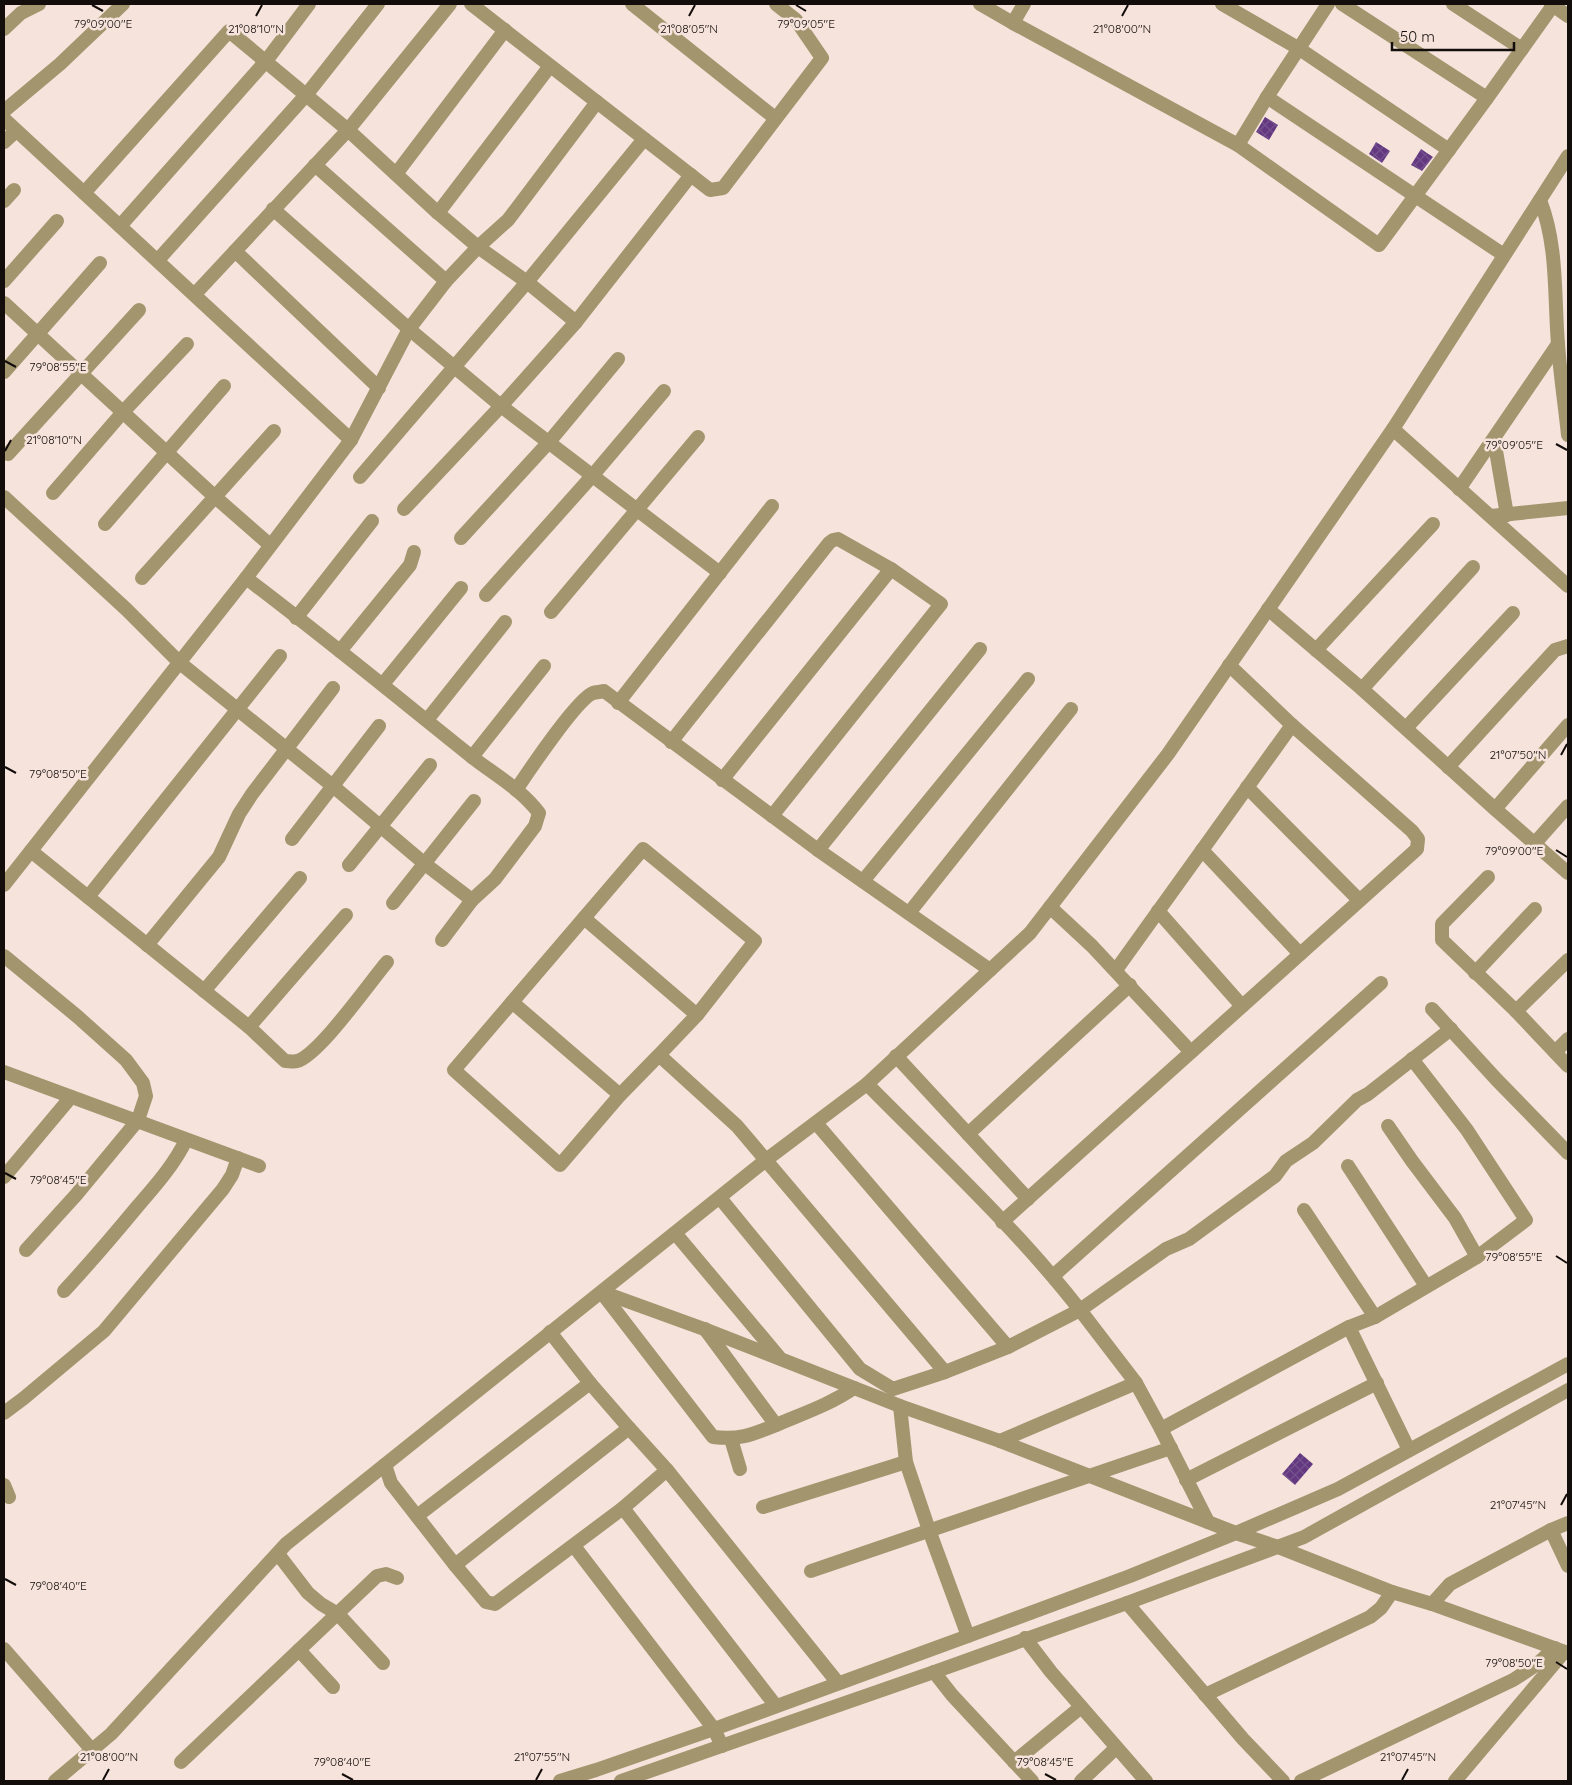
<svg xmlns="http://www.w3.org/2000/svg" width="1572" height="1785" viewBox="0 0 1572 1785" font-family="Quicksand,sans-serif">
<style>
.building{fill:url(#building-cross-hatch)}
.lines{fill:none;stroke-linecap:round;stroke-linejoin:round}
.minor{stroke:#a3966f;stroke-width:14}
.tertiary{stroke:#a3966f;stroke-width:14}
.ticks{fill:none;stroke:#130d0b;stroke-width:2}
.ticks-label{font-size:12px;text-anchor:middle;fill:#130d0b;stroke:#f6e3db;stroke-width:5;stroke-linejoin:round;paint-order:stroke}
</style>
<defs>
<pattern id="building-cross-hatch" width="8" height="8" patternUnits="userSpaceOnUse" patternTransform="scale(1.25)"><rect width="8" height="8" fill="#633881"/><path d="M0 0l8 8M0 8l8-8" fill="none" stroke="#74518c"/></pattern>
</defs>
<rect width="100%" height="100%" fill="#f6e3db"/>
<!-- building -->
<g class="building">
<path d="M1265,117L1278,125L1269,140L1256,132Z"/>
<path d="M1376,142L1390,151L1382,163L1369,154Z"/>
<path d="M1421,149L1433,157L1422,171L1411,165Z"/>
<path d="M1300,1453L1313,1464L1295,1485L1282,1474Z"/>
</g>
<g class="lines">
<!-- minor -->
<g class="minor">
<path d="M471,4L710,190L723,188L822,58L796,20L776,4"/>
<path d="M632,4L775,118"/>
<path d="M980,4L1013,23"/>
<path d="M1024,4L1013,23L1238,145L1379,245L1487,98L1554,4"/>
<path d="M1222,4L1298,48L1449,150"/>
<path d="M1328,4L1267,97L1504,255"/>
<path d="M1342,4L1487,98"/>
<path d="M1453,4L1522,49"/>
<path d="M1551,4L1568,16"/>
<path d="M4,29L21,13L39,4"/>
<path d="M4,111L60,64L123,4"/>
<path d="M4,119L351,440"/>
<path d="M4,142L16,131"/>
<path d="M1238,145L1267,97"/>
<path d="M315,165L446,281"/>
<path d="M396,174L505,30"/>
<path d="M84,193L229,31L348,130L438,213L478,247L527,282L576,322"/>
<path d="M1540,200C1558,246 1554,295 1558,344C1560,374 1565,405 1568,435"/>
<path d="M4,201L14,190"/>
<path d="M273,209L409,329L501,406L720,573"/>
<path d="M438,213L550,66"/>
<path d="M120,226L266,61L309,4"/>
<path d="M235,251L379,388"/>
<path d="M158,260L307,94L378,4"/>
<path d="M4,281L57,221"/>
<path d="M195,294L348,130L450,4"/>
<path d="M4,303L214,496L270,545"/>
<path d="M4,372L100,263"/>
<path d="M1393,429L1568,586"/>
<path d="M1494,439L1507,515"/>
<path d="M8,454L139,310"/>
<path d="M360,477L527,282L644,139"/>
<path d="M1459,489L1558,344"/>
<path d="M53,493L123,412L187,344"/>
<path d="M4,497L126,609L180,663L334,787L425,864L472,900L495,879L535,826L539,813C521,789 495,775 472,757C397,697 323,636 246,578"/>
<path d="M404,509L501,406L576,322L691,175"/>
<path d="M1491,516L1568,508"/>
<path d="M105,524L224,386"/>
<path d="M461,538L549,442L618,359"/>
<path d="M142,578L274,431"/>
<path d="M486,595L593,475L664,391"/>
<path d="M1268,609L1362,689L1495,809L1568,873"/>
<path d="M551,612L698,437"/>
<path d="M296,618L372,521"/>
<path d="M980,649L818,850L990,970"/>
<path d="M1316,650L1433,524"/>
<path d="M340,651L410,565L414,552"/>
<path d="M383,684L461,588"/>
<path d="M1362,689L1473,567"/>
<path d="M618,703L772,506"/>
<path d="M427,720L505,622"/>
<path d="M1406,728L1513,613"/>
<path d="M671,742L829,543L833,540L838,539L891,569L941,604L772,816"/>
<path d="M472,757L544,666"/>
<path d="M1448,767L1555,650L1568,646"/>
<path d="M722,780L891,569"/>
<path d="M1247,787L1359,900"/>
<path d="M516,790C528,772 577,699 593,693C596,692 601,692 604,691L818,850"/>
<path d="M1495,809L1568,725"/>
<path d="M292,839L379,726"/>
<path d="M1535,843L1568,806"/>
<path d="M1202,850L1300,954"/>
<path d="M31,851L249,1027L285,1061C289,1061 294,1062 297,1061C319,1055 370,982 387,962"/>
<path d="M349,865L430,765"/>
<path d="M1488,877L1442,924V940L1516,1011L1568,1066"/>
<path d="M863,881L1028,679"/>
<path d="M4,885L246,578L351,440L409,329L446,281L478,247L508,220L597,102"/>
<path d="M88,897L280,656"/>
<path d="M393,903L474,801"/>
<path d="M1050,907L1092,946L1191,1052"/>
<path d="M1158,911L1242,1006"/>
<path d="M909,913L1071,709"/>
<path d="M584,918L697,1015"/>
<path d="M442,940L472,900"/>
<path d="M147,945L219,857L239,814L252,794L333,688"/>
<path d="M4,956L78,1017L126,1060L143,1083L146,1096L138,1120L76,1195L26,1250"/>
<path d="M1116,970L1292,725"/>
<path d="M1475,973L1535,909"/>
<path d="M204,991L300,878"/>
<path d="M512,1002L620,1095"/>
<path d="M1432,1009L1496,1079L1568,1153"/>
<path d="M1516,1011L1568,960"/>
<path d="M249,1027L346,915"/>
<path d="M1555,1052L1568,1039"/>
<path d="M659,1055L620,1095L560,1165L454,1070L643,849L755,941L697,1015L659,1055L737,1126L945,1372L1008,1347L1080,1310C1016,1228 939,1157 867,1084"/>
<path d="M896,1056L1028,1199"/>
<path d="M4,1072L259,1166"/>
<path d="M816,1123L1008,1347"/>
<path d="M1388,1126L1412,1161L1455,1218L1477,1257"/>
<path d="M968,1134L1130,985"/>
<path d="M1348,1166L1426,1286"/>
<path d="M4,1177L71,1097"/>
<path d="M720,1198L860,1369L893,1389L945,1372"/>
<path d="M1304,1210L1375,1317"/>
<path d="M1002,1222L1417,849L1418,839L1412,831L1292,725L1229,665"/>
<path d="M675,1233L779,1357"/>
<path d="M1053,1276L1381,983"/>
<path d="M64,1291C89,1264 113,1236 137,1207C155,1186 174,1165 186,1140"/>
<path d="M602,1292L704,1329L900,1406L1000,1441L1236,1533L1278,1547L1392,1592L1432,1604L1568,1653"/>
<path d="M602,1293L713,1437C740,1440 751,1435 776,1425"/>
<path d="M1349,1327L1375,1317L1477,1257L1526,1220L1467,1130L1412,1059"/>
<path d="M705,1329L776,1425C804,1413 829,1405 854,1388"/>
<path d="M1136,1383L1080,1310L1166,1249L1189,1239L1275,1176L1286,1161L1313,1143L1357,1100L1368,1094L1451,1029"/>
<path d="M900,1406L906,1462L929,1530L968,1636"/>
<path d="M4,1413L24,1398L104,1331L223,1189L232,1175L238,1158"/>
<path d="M629,1428L667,1470L838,1683"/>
<path d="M731,1439L740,1469"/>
<path d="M1000,1441L1136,1383L1161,1429"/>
<path d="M385,1465L391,1483L455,1565L629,1428L590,1383"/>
<path d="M1186,1480L1377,1383"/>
<path d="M4,1485L9,1497"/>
<path d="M763,1507L906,1462"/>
<path d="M623,1508L776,1706"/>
<path d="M417,1516L590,1383L550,1332"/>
<path d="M1208,1522L1161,1429L1349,1327L1409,1450"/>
<path d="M1551,1530L1568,1566"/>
<path d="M574,1546L714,1729L722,1746"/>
<path d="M278,1554L308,1593L321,1604L338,1614L383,1663"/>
<path d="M455,1565L486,1602L495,1604L623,1508L667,1470"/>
<path d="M811,1571L1171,1448"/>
<path d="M1127,1603L1243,1739L1283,1781"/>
<path d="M1432,1604L1450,1584L1551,1530L1568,1523"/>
<path d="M1025,1638L1051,1672L1146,1781"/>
<path d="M4,1649L92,1750"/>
<path d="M299,1650L333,1687"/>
<path d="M934,1672L952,1695L1032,1781"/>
<path d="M1205,1695L1370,1617L1381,1608L1392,1592"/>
<path d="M181,1762L377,1576L386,1574L397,1578"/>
<path d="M1014,1762L1081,1707"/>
<path d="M1081,1781L1116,1748"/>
<path d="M1301,1781L1513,1680L1536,1665L1555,1648"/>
<path d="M1455,1781L1564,1652"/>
</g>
<!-- tertiary -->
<g class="tertiary">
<path d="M55,1781L111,1734L286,1544L766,1160L867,1084L1030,933L1168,754L1393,429L1568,156"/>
<path d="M560,1781L596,1770L714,1729L968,1636L1130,1576L1236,1533L1338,1489L1568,1364"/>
<path d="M621,1781L934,1672L1127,1603L1304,1537L1568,1390"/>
</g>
</g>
<!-- ticks -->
<path class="ticks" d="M92,5L103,11M796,5L806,11M256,16L262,5M689,16L695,5M1122,16L1128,5M5,361L16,367M1556,444L1567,450M5,451L11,440M1561,755L1567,744M5,767L16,773M1556,850L1567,857M5,1173L16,1179M1556,1256L1567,1263M1561,1505L1567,1494M5,1579L16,1585M1556,1662L1567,1669M342,1774L353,1780M1045,1774L1056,1780M103,1780L109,1769M536,1780L542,1769M1402,1780L1408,1769"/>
<g class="ticks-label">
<text x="103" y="28">79°09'00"E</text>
<text x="806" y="28">79°09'05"E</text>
<text x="256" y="33">21°08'10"N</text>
<text x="689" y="33">21°08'05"N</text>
<text x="1122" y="33">21°08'00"N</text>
<text x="58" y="371">79°08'55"E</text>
<text x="54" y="444">21°08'10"N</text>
<text x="1514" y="449">79°09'05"E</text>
<text x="1518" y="759">21°07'50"N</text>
<text x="58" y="778">79°08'50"E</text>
<text x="1514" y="855">79°09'00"E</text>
<text x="58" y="1184">79°08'45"E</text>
<text x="1514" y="1261">79°08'55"E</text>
<text x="1518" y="1509">21°07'45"N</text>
<text x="58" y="1590">79°08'40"E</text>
<text x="1514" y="1667">79°08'50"E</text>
<text x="109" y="1761">21°08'00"N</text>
<text x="542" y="1761">21°07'55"N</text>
<text x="1408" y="1761">21°07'45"N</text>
<text x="342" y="1766">79°08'40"E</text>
<text x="1045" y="1766">79°08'45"E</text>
</g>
<!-- border -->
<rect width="1572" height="1785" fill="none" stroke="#130d0b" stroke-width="10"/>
<!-- scale -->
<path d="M1392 42v8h122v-8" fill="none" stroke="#130d0b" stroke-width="2.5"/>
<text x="1400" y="42" font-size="15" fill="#130d0b" stroke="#f6e3db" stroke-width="4" paint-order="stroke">50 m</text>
</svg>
